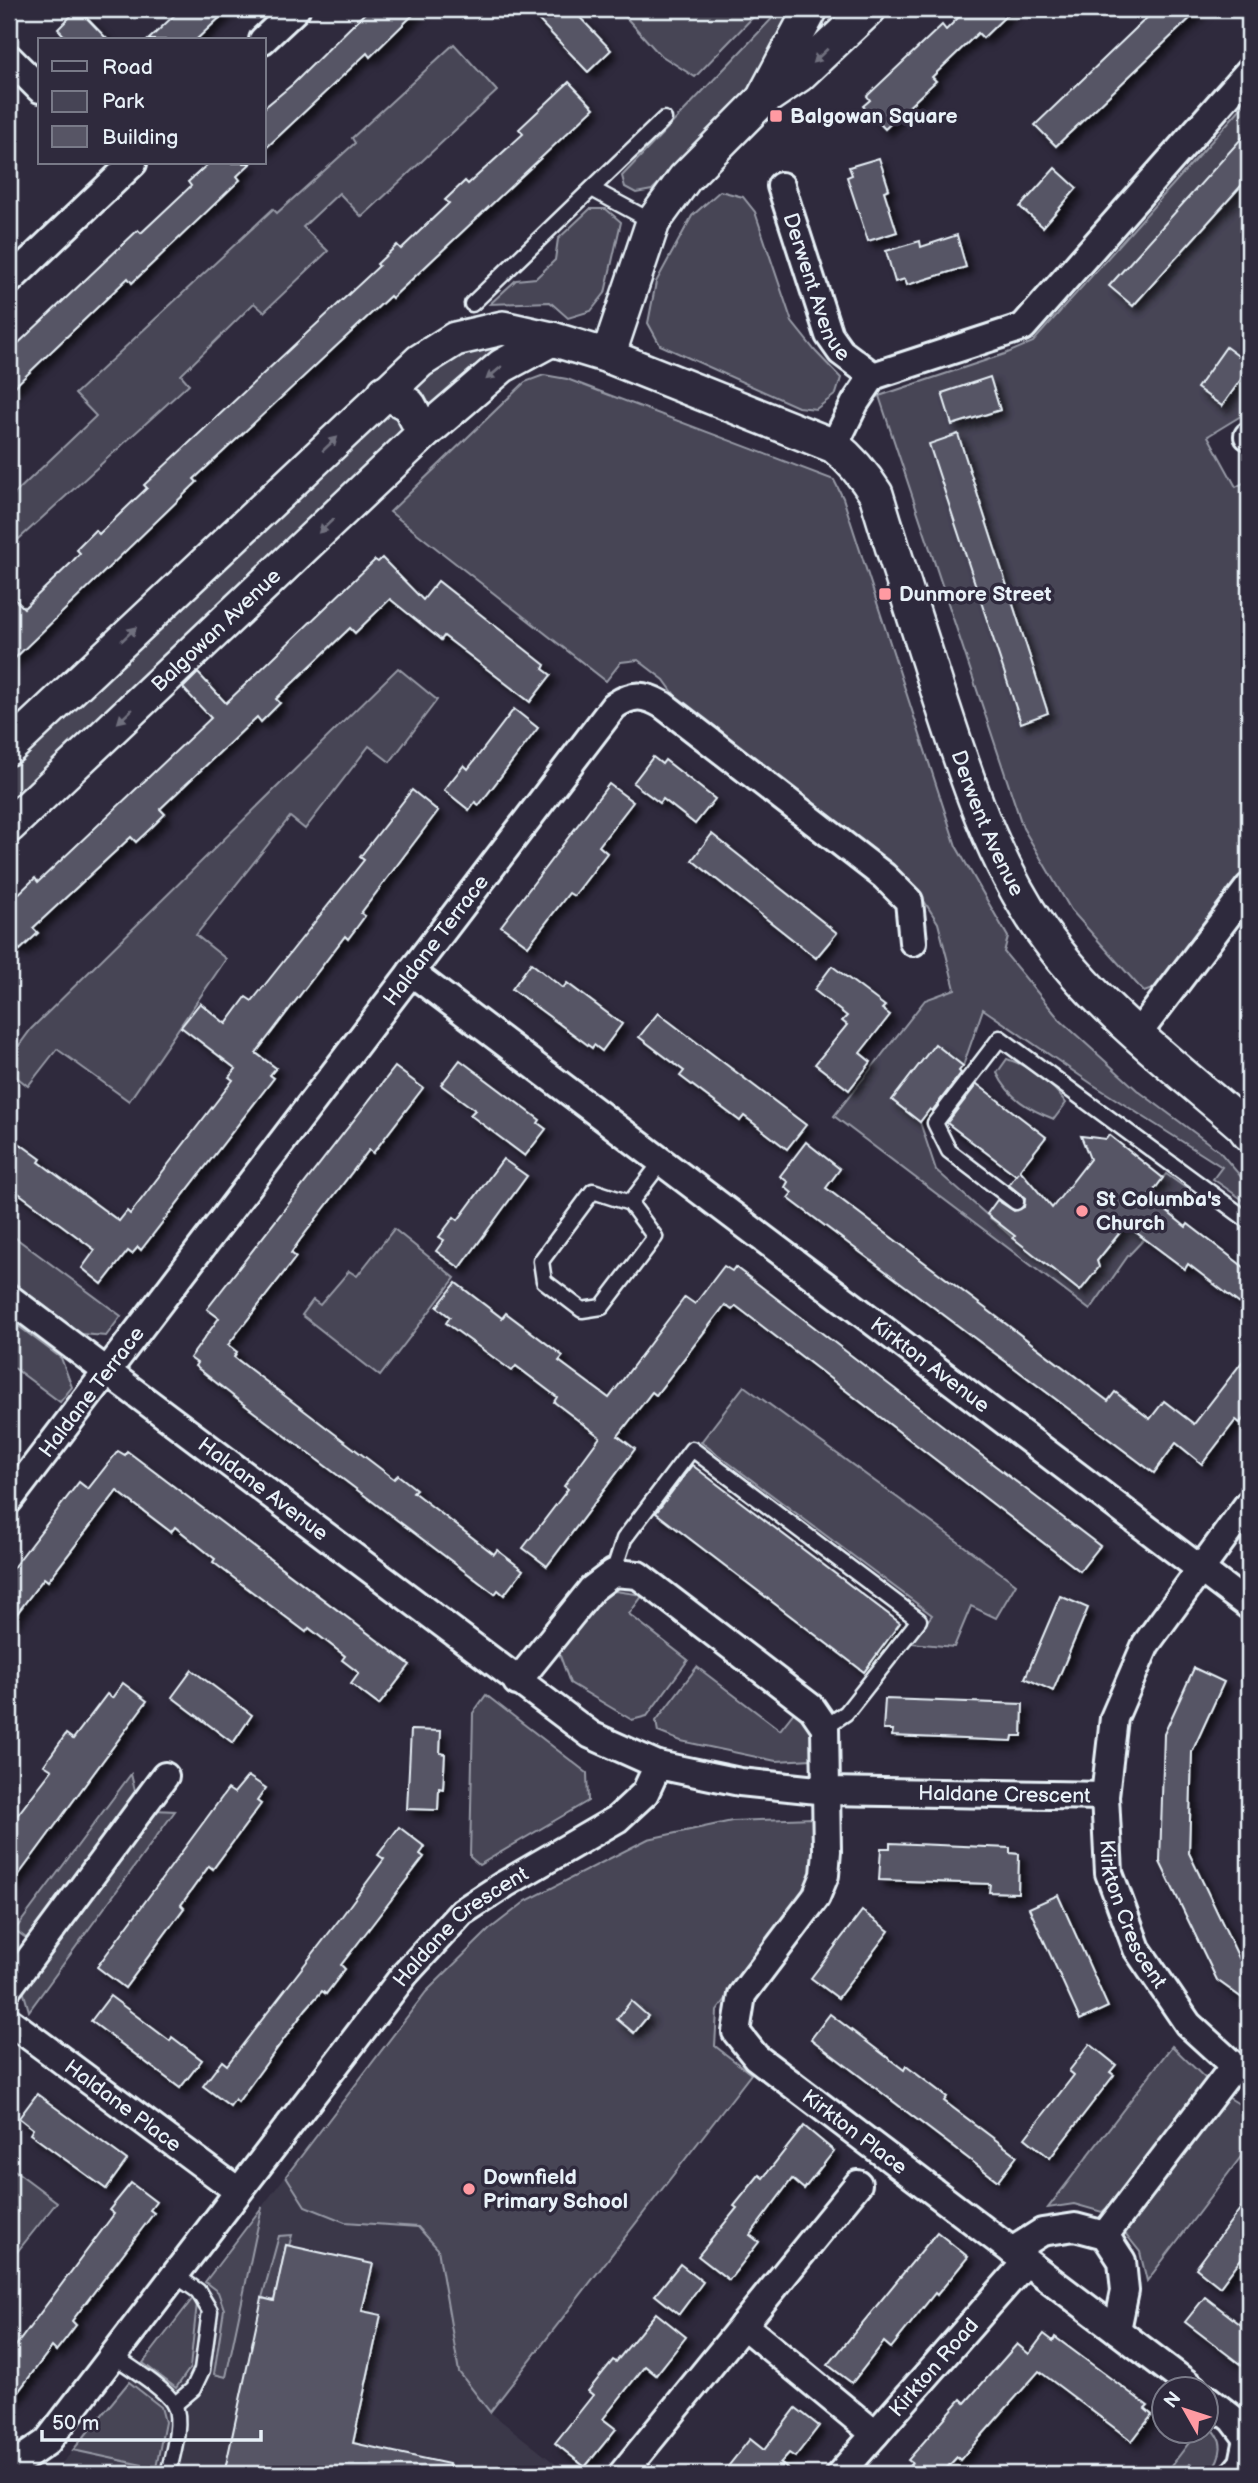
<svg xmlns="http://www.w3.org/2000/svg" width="1258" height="2483" viewBox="0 0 1258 2483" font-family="'Balsamiq Sans',sans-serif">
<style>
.built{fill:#3b3749}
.green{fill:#464455;stroke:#979aa6;stroke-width:2}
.building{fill:#575565;stroke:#e8f1f8;stroke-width:2;filter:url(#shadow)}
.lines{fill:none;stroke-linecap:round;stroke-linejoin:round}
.service-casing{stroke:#e8f1f8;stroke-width:19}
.minor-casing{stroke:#e8f1f8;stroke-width:32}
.tertiary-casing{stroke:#e8f1f8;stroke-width:38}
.service{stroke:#2f2a3d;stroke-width:14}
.minor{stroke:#2f2a3d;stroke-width:26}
.tertiary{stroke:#2f2a3d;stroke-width:33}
.oneway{fill:#70707e}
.poi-dot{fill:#ff9aa2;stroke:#2f2a3d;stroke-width:2.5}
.labels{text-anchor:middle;stroke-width:7;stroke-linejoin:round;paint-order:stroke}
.poi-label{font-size:21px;font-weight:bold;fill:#e8f1f8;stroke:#2f2a3d;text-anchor:start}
.street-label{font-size:21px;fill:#e8f1f8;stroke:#2f2a3d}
</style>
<defs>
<filter id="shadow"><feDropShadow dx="6" dy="6" stdDeviation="3.5" flood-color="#0009"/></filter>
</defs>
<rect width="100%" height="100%" fill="#2f2a3d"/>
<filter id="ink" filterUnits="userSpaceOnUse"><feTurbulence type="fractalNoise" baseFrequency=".0143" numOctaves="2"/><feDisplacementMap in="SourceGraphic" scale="14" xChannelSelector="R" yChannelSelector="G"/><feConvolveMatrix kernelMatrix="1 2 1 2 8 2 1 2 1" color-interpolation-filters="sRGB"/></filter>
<g filter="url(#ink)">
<!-- built -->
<path class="built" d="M426,1992L735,2094L490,2412L568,2474H48L66,2459L136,2372Z"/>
<!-- green -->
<g class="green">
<path d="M629,9H761L695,77L659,54L623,14Z"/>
<path d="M781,9H793L750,91L652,190L636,193L625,187L622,176Z"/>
<path d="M454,44L497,91L362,217L339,193L303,227L328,251L264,312L254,303L181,375L189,384L9,548V499L96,416L75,394L273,209L277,213L355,143L352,138Z"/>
<path d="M1249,99V411L1208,436L1236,487L1249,480V867L1158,987L1144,992L1071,910L1023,828L879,396L1005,354L1033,342Z"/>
<path d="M720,191L743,197L755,212L792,322L816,352L841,378L836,394L816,409L798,407L660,345L648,323L656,282L692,216Z"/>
<path d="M590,209H606L621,222L605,293L591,311L568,318L550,302L490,304L516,280L536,278L555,260L558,239Z"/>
<path d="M515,338L427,417L400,389L435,359Z"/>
<path d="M544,375L567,379L834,480L843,498L956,846L1008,937L1004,952L1060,1020L1137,1090L1219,1151L1249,1186V1201L1246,1202L1213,1179L1222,1167L1092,1084L983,1009L963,1066L935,1045L892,1100L920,1122L936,1170L1013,1238L1095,1258L1166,1174L1190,1191L1128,1256L1090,1310L834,1116L925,1000L955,989L938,923L917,890L891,865L680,702L664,680L638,660L621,662L606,681L390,512L525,382Z"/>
<path d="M395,408L409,427L9,817V761Z"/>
<path d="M398,668L437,700L390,762L369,746L305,829L290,817L196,935L226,959L129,1101L57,1049L28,1086L9,1071V1059L31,1029Z"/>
<path d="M1007,1059C1032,1067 1051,1082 1066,1103L1054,1119C1028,1109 1009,1098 997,1073Z"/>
<path d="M394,1229L455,1278L380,1376L302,1315L313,1300L320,1305L349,1271L357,1276Z"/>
<path d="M9,1233L121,1316L106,1336L81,1334L9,1279Z"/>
<path d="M9,1319L61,1358L72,1387L60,1402L9,1364Z"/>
<path d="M744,1386L1016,1584L996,1618L971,1606L954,1647L911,1643L932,1615L701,1442Z"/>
<path d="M615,1591L643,1595L629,1614L688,1660L647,1716L632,1720L570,1683L558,1650L596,1600Z"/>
<path d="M697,1667L780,1730L795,1711C810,1728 816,1735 812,1759L776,1761L681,1741L658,1732L656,1721Z"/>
<path d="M486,1695L587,1773L588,1801L479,1865L470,1857L473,1713Z"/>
<path d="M131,1774L136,1795L29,1940L15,1930Z"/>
<path d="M154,1810L175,1811L29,2011L23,1990Z"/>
<path d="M812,1818L816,1859L809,1887L717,2011L715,2046L751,2074L490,2412L459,2372L438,2249L418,2227L345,2222L305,2206L286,2176L426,1992L490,1929L526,1901L648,1839L732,1821Z"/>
<path d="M1172,2046L1207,2080L1114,2202L1102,2212L1074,2204L1048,2208Z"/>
<path d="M1226,2096L1249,2110V2146L1147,2281L1140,2252L1125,2233L1130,2219Z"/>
<path d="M9,2166L57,2202L9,2262Z"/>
<path d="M262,2207L257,2230L226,2377L214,2374L224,2309L218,2292L205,2282Z"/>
<path d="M292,2235L289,2246L286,2245L274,2301L262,2298L279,2236Z"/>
<path d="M193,2298L197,2303L190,2368L176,2388L143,2363Z"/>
<path d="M129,2382L161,2407L165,2422L156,2468L73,2450Z"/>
<path d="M1206,2423C1227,2439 1223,2455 1209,2474H1205L1190,2464L1182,2474L1166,2473L1198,2431L1206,2430Z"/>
</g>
<!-- building -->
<g class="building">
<path d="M78,9L108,40H68L58,29Z"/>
<path d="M181,9H229L196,40H148Z"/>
<path d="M369,9H419L370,57L367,53L264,150V108L293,84Z"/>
<path d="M528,9H572L611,50L588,72Z"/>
<path d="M955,9H1013L983,38L978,33L932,77L936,81L885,129L863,106L870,100L867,96L942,25L946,30L961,15Z"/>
<path d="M1156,9H1200L1056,146L1035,125Z"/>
<path d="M569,82L594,108L392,298L390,296L194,479L197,482L9,664V594L24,608L71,563L80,553L76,549L95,530L99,534L147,488L144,485L379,266L377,264L397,245L401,249L449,203L445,200L465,181L468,184L523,134L519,129Z"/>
<path d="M1249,130V177L1133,306L1109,286Z"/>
<path d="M879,158L889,189L884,191L897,232L868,241L847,177L852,175L849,167Z"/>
<path d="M209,163H251L237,176L240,180L132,283L128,278L9,392V352L138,230L141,233L191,186L188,182Z"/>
<path d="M1055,168L1077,188L1043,227L1020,207Z"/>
<path d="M957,235L966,267L907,285L905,279L895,282L886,251L920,241L921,247Z"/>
<path d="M1226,347L1249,364V368L1222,406L1197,388Z"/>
<path d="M990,377L1000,410L952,425L942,393Z"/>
<path d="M958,434L1048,713L1021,723L929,444Z"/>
<path d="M382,558L423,600L438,581L545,665L543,669L551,675L530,702L444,636L441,640L390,599L355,633L350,628L276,699L280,703L261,722L257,717L160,809L165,814L151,828L136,842L131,837L33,928L38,933L20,950L16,945L9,952V903L35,878L38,882L211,718L183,688L198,673L226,703L375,560L378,562Z"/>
<path d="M514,709L538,728L479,805L475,802L469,810L444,790L464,765L468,769Z"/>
<path d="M653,757L662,764L665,760L715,799L695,824L663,799L660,803L633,783Z"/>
<path d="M609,784L633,802L599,846L607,853L574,896L569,893L528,946L501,926Z"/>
<path d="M412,790L438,811L361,913L365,916L357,927L348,939L345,936L256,1053L276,1068L270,1075L274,1078L141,1250L138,1247L132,1254L128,1251L102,1284L82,1268L95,1250L9,1186V1136L41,1159L39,1162L119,1221L127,1211L130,1214L233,1080L229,1077L236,1069L181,1027L200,1003L226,1024L246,997L252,1001L364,860L360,857Z"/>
<path d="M712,834L837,933L816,958L692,860Z"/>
<path d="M531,963L563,988L567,983L622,1024L602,1051L594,1045L592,1048L512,989Z"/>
<path d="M832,966L885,1006L882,1009L890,1015L860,1053L871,1062L849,1090L815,1064L847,1025L842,1021L847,1016L814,990Z"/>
<path d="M658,1013L806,1125L787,1149L744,1116L740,1121L680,1076L684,1071L639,1037Z"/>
<path d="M935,1044L963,1066L959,1071L961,1073L932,1111L930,1109L920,1122L892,1100Z"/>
<path d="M460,1060L540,1120L538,1123L546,1129L525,1156L470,1115L475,1110L441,1085Z"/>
<path d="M395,1067L423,1088L373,1153L369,1150L300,1240L291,1253L296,1257L228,1345L237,1352L234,1357L306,1412L394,1479L398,1475L416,1489L413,1492L494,1554L497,1550L523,1570L504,1595L498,1590L495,1594L242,1403L195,1366L197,1363L190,1358L219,1318L207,1309Z"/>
<path d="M977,1084L1046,1137L1020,1170L1052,1208L1090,1159L1081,1136L1106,1139L1109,1135L1163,1178L1149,1197L1186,1227L1188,1224L1249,1271V1311L1188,1264L1185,1269L1126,1225L1097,1261L1099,1267L1080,1291L1013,1238L1015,1236L987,1214L997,1200L1014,1211L1024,1207L1025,1198L1009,1185L1018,1172L1016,1175L947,1123Z"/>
<path d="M806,1142L840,1169L826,1188L1108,1401L1115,1392L1150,1419L1164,1401L1194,1424L1249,1353V1412L1240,1423L1236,1420L1202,1464L1176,1443L1154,1473L788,1198L792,1193L785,1187L788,1182L780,1176Z"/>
<path d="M503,1159L527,1176L460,1268L436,1251L444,1240L439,1237L454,1217L458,1220Z"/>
<path d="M724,1266L732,1271L735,1267L754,1281L1100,1546L1080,1571L736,1306L732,1310L725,1305L656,1395L652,1392L618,1436L635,1449L547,1566L523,1548L568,1489L564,1486L600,1437L554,1402L557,1397L516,1366L512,1371L446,1323L450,1317L437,1307L456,1283L502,1318L506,1313L563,1356L559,1361L609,1398L685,1297L695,1304Z"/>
<path d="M118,1451L125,1455L127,1451L410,1665L379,1705L351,1684L359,1673L342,1660L345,1656L309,1628L306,1632L243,1585L213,1562L215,1559L175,1527L171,1532L117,1491L48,1581L44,1578L9,1624V1573L79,1482L88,1489Z"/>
<path d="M692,1465L900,1623L864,1672L656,1513Z"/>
<path d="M1060,1596L1088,1608L1053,1691L1025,1678Z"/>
<path d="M1194,1668L1224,1682L1192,1752L1189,1853L1249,1979V2003L1217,1980L1160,1862L1164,1734Z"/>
<path d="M192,1670L252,1715L233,1743L172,1697Z"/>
<path d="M123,1683L147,1701L9,1888V1826L52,1770L44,1765L66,1734L73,1739L107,1694L112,1698Z"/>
<path d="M885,1699L1023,1704L1022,1736H1013L1012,1741L892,1736L893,1730H883Z"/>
<path d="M411,1730L441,1731L440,1753L445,1754L443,1789L439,1788L438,1810L407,1809Z"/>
<path d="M248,1776L266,1788L257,1801L261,1804L213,1869L209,1866L181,1905L184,1908L125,1988L97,1967L228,1789L234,1793Z"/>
<path d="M399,1827L425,1847L420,1854L424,1857L355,1947L341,1965L345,1969L326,1994L322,1991L306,2009L238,2102L235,2099L230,2106L203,2086L222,2061L227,2065L342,1916L384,1859L378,1855Z"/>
<path d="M890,1843L1010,1848V1853L1019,1854L1018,1893L989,1892L990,1884L879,1880L881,1848H890Z"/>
<path d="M1058,1895L1108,2007L1080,2020L1029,1908Z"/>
<path d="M862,1911L889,1931L838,1998L811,1978Z"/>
<path d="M110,1996L170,2041L172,2037L202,2060L180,2088L91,2021Z"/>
<path d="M631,2001L648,2016L634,2033L617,2019Z"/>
<path d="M830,2014L904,2070L906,2066L947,2097L944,2101L1017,2156L998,2181L811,2039Z"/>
<path d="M1090,2044L1116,2065L1110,2072L1114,2075L1050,2158L1025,2138L1074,2075L1069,2071Z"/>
<path d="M37,2094L127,2160L106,2189L30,2134L33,2129L19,2118Z"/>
<path d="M804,2126L834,2151L804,2189L792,2179L750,2235L759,2242L729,2280L698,2256L737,2208L734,2206L759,2175L763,2178Z"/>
<path d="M131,2183L156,2202L150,2210L154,2213L72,2321L76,2325L67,2337L56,2351L52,2347L9,2404V2355L114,2214L109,2210Z"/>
<path d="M1249,2197V2248L1220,2287L1196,2268Z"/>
<path d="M937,2232L968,2257L937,2295L935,2293L891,2348L884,2342L852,2383L828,2365Z"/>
<path d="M286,2245L373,2264L362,2311L381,2315L353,2443L449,2464L448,2474H224L262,2298L274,2301Z"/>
<path d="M680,2264L703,2282L679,2314L655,2295Z"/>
<path d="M1205,2297L1249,2331V2371L1185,2322Z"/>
<path d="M656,2313L686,2337L656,2375L645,2366L603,2419L616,2429L585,2467L555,2443L593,2395L588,2391L613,2360L616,2362Z"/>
<path d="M1044,2334L1053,2341L1055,2337L1148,2406L1145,2409L1152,2415L1132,2441L1039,2371L960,2460L957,2457L941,2474H902L912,2463L908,2460L961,2399L965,2403L1017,2344L1029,2354Z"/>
<path d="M796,2408L819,2426L795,2457L789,2453L780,2463L794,2474H722L750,2439L764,2450Z"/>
</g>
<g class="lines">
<defs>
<g id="service">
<path d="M592,189L653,222"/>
<path d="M472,304L664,119"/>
<path d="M1016,1202L949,1151L935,1123L1000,1038L1249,1221"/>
<path d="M630,1203L593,1191L541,1261L544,1281L582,1310L602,1307L655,1237L630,1203L662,1161"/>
<path d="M613,1573L624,1539L692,1449L919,1620L846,1713L825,1727"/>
<path d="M114,2356C131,2368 163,2387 174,2404C183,2421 172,2457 168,2474"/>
<path d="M174,2405L193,2389L202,2370L210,2311L198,2291L175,2275"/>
</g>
<g id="minor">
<path d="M263,40L296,9"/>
<path d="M9,58L40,89"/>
<path id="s1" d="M781,186L829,335L841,352L873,376L855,403L834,446"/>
<path d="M9,281L133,163"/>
<path d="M873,376L1023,327L1249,71"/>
<path d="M1248,436H1249"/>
<path id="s2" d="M411,972L1249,1606"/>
<path d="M1137,1035L1249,887"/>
<path id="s3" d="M9,1298L591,1735L658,1765"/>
<path id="s4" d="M9,1500L614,706C633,693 644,694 663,705L884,876L909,901L913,942"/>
<path id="s5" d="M1249,1503L1146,1644L1114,1718L1105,1796L1109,1873L1137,1949L1188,2024L1234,2066L1249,2075"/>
<path id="s6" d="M517,1682L592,1589L613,1573L638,1575L812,1708L825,1727L827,1851L825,1875L816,1897L742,1995L736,2032L756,2057L1193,2388"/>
<path d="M9,1987L165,1776"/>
<path id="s7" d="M9,2021L238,2191"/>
<path d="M1105,2235L1234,2066"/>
<path d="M1012,2251L1042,2232L1075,2227L1105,2235L1122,2261L1125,2291L1117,2330"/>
<path d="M743,2325L875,2434"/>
<path d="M1206,2398L1233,2419L1248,2439L1243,2463L1234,2474"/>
<path id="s8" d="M9,2468L47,2442L405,1974L462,1912L505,1884L617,1819L645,1793L658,1765L740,1782L827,1791L1105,1796"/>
<path d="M622,2474L858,2184"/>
<path id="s9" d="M840,2474L1026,2262"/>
</g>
<g id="tertiary">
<path d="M765,95L811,9"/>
<path d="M608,356L653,222L685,178L762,100L799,75L869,9"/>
<path d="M385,392L409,405L424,433"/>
<path id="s10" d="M9,748L420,361L455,339L503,328L552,339L608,356L834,446C852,460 864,475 876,494C896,560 917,625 938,691C965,774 991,857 1041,930C1095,1007 1173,1065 1243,1126L1249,1134"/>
<path id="s11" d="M9,826L424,433L502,366L552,339"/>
</g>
</defs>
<!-- service casing -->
<use href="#service" class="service-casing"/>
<!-- minor casing -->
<use href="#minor" class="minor-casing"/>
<!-- tertiary casing -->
<use href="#tertiary" class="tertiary-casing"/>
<!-- service -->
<use href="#service" class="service"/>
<!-- minor -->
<use href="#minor" class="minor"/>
<!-- tertiary -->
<use href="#tertiary" class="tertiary"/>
</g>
<!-- one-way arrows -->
<defs><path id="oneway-solid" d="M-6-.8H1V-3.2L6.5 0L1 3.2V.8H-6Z" transform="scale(1.75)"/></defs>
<g class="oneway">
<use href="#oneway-solid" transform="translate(820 56) rotate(137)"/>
<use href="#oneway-solid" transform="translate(494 373) rotate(140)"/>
<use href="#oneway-solid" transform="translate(330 444) rotate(-43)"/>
<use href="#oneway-solid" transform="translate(326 526) rotate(137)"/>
<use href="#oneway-solid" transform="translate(129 634) rotate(-43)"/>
<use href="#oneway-solid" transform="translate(125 716) rotate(137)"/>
</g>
</g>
<!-- markers -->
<g class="poi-dot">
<rect x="769" y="109" width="14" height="14" rx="3.5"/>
<rect x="878" y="587" width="14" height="14" rx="3.5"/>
<circle cx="1082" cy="1211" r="7"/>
<circle cx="469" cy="2189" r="7"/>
</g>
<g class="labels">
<!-- poi labels -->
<g class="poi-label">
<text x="790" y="123">Balgowan Square</text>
<text x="899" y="601">Dunmore Street</text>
<text x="1096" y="1206">St Columba's<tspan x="1096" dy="24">Church</tspan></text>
<text x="483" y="2184">Downfield<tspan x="483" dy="24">Primary School</tspan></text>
</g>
<!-- street labels -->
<g class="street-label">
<text dy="7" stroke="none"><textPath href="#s1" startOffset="107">Derwent Avenue</textPath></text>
<text dy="7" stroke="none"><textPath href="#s11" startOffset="285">Balgowan Avenue</textPath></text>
<text dy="7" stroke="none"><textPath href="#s10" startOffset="1419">Derwent Avenue</textPath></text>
<text dy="7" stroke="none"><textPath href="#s4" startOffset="704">Haldane Terrace</textPath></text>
<text dy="7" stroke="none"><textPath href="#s2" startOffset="651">Kirkton Avenue</textPath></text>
<text dy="7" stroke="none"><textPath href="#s4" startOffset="136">Haldane Terrace</textPath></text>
<text dy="7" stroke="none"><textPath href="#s3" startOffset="318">Haldane Avenue</textPath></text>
<text dy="7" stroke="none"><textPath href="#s8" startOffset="1318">Haldane Crescent</textPath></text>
<text dy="7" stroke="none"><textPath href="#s5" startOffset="457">Kirkton Crescent</textPath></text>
<text dy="7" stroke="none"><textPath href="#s8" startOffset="709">Haldane Crescent</textPath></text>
<text dy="7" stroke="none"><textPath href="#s7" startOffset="142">Haldane Place</textPath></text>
<text dy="7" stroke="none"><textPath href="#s6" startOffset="901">Kirkton Place</textPath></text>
<text dy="7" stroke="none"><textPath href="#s9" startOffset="142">Kirkton Road</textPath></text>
</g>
</g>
<!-- margin -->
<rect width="1258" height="2483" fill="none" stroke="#2f2a3d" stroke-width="35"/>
<rect x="18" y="18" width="1223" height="2448" fill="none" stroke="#e8f1f8" stroke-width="2.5" filter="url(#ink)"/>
<!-- legend -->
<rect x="38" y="38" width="228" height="126" fill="#2f2a3d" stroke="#797a88" stroke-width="2"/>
<rect x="52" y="61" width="35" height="10" fill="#2f2a3d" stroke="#797a88" stroke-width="2"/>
<text x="102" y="74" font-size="21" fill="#e8f1f8">Road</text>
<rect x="52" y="91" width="35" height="21" fill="#464455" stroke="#797a88" stroke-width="2"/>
<text x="102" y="108" font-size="21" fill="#e8f1f8">Park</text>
<rect x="52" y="126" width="35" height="21" fill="#575565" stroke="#797a88" stroke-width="2"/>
<text x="102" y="144" font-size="21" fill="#e8f1f8">Building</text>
<!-- north arrow -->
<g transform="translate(1185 2410) rotate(309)"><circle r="33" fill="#2f2a3d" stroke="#797a88" stroke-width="2"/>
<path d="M0-5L12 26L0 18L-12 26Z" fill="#ff9aa2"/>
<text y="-10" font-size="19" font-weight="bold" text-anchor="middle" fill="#e8f1f8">N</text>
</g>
<!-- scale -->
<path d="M42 2430v10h219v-10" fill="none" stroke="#e8f1f8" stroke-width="3.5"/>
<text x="52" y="2430" font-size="21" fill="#e8f1f8" stroke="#2f2a3d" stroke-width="5" paint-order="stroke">50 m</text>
</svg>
